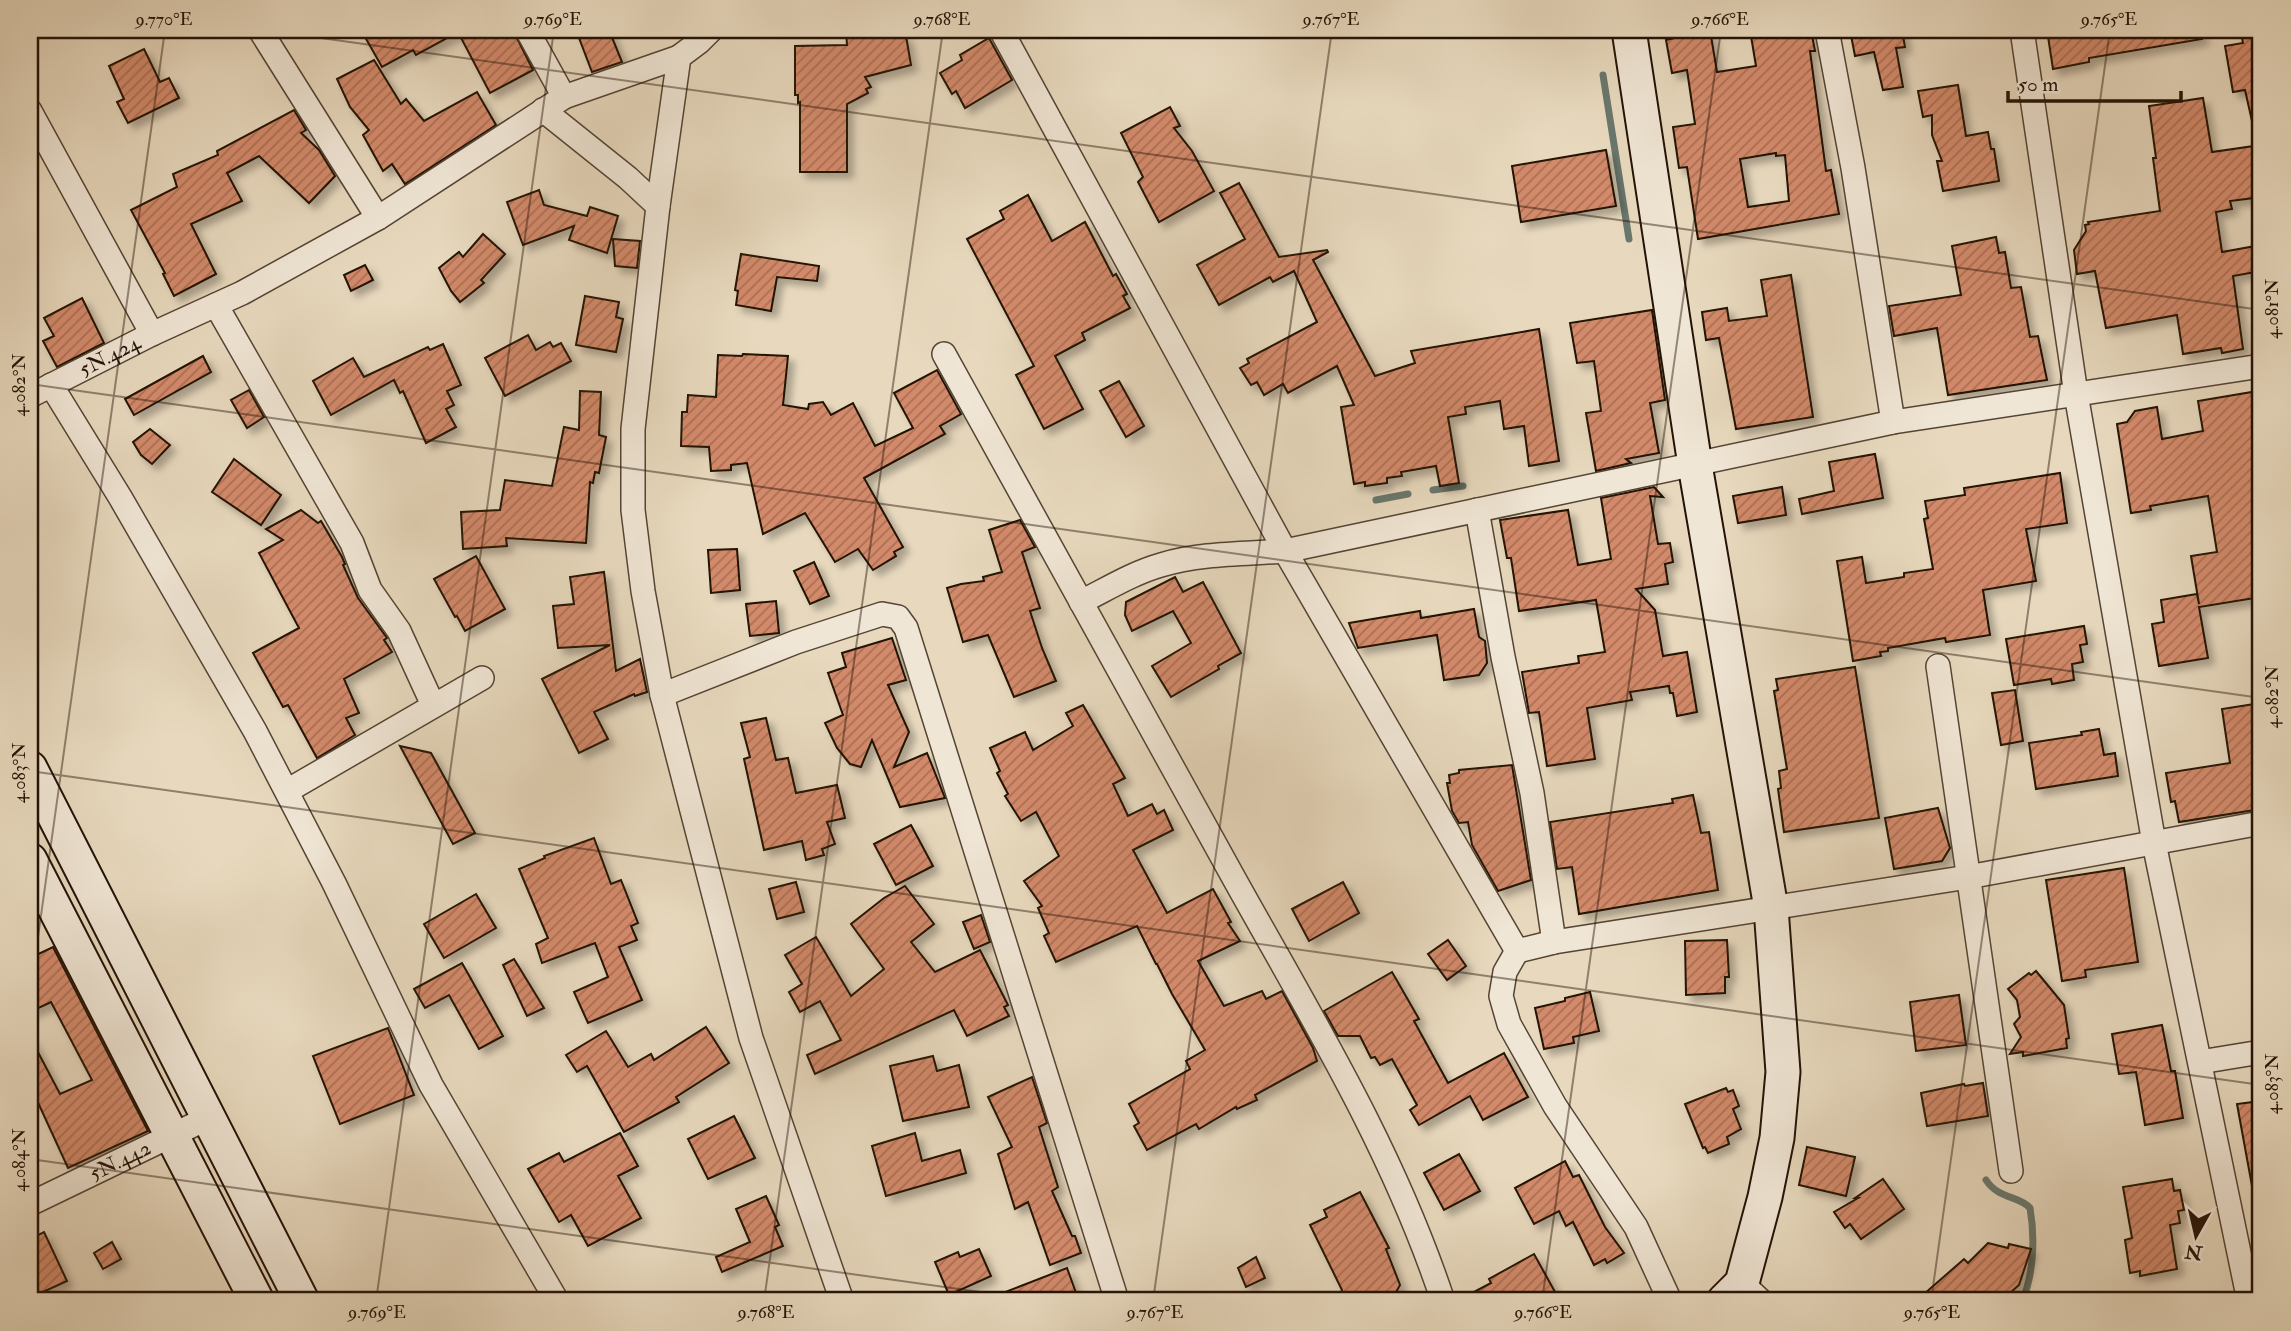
<svg xmlns="http://www.w3.org/2000/svg" width="2291" height="1331" viewBox="0 0 2291 1331" font-family="'IM FELL Double Pica',serif">
<style>
.lines{fill:none;stroke-linecap:round;stroke-linejoin:round}
.stream{stroke:#69776d;stroke-width:7}
.building{fill:url(#building-hatch);stroke:#231206;stroke-width:2;fill-rule:evenodd;filter:url(#shadow)}
.street-casing{stroke:#544434;stroke-width:26}
.secondary-casing{stroke:#231206;stroke-width:37}
.street{stroke:#f0e6d5;stroke-width:23}
.secondary{stroke:#f0e6d5;stroke-width:33}
.ticks{fill:none;stroke:#231206;stroke-width:2;stroke-opacity:0.45}
.labels{text-anchor:middle;stroke-width:5;stroke-linejoin:round;paint-order:stroke}
.street-label{font-size:21px;fill:#231206;stroke:#f0e6d5}
.neatline{fill:none;stroke:#231206;stroke-width:2.5}
.ticks-label{font-size:18px;text-anchor:middle;fill:#231206}
</style>
<defs>
<pattern id="building-hatch" width="6" height="6" patternUnits="userSpaceOnUse" patternTransform="scale(1.75)"><rect width="6" height="6" fill="#d38a6b"/><path d="M-1 1l2-2M0 6l6-6M5 7l2-2" fill="none" stroke="#ab6f56"/></pattern>
<filter id="shadow"><feDropShadow dx="6" dy="6" stdDeviation="3.5" flood-color="#0004"/></filter>
</defs>
<rect width="100%" height="100%" fill="#e8d9be"/>
<filter id="stains"><feTurbulence type="fractalNoise" baseFrequency=".00286" numOctaves="4"/><feColorMatrix values="0 0 0 0 .2 0 0 0 0 .09 0 0 0 0 .02 0 0 0 .5 -.17"/></filter>
<radialGradient id="worn" r=".72"><stop offset=".6" stop-color="#630" stop-opacity="0"/><stop offset="1" stop-color="#630" stop-opacity=".3"/></radialGradient>
<g class="lines">
<!-- stream -->
<g class="stream">
<path d="M1603,75L1629,239"/>
<path d="M1433,490L1463,486"/>
<path d="M1376,500L1408,494"/>
<path d="M1986,1180C1998,1199 2020,1196 2030,1208C2035,1236 2034,1275 2022,1301"/>
</g>
</g>
<!-- building -->
<g class="building">
<path d="M361,30H513L533,70L490,93L458,32L416,55L413,50L382,67Z"/>
<path d="M576,30H609L622,62L592,72Z"/>
<path d="M846,30H900L901,37L906,36L911,65L865,77L871,87L866,89L868,93L847,104V172H800V102L798,103V95H795V46L847,45Z"/>
<path d="M1694,30H1710L1717,72L1756,66L1750,30H1811L1815,51H1810L1826,171L1831,170L1839,214L1698,239L1687,167L1679,168L1673,127L1695,124L1687,70L1672,73L1666,40L1679,37L1678,33ZM1776,153V156L1785,155L1789,201L1748,207L1740,159Z"/>
<path d="M1850,30H1902L1905,47L1896,48L1903,87L1883,90L1874,52L1855,56Z"/>
<path d="M2047,30H2201L2202,39L2089,58V62L2053,69Z"/>
<path d="M2261,35V129L2254,130L2245,90L2233,92L2225,46L2243,43L2242,38Z"/>
<path d="M989,38L1012,80L965,108L956,91L952,94L940,73L962,60L960,55Z"/>
<path d="M144,49L160,82L169,78L179,98L128,123L117,102L124,99L109,66Z"/>
<path d="M374,60L401,104L406,99L424,121L477,92L496,125L405,184L392,164L383,171L363,135L369,130L350,107L337,79Z"/>
<path d="M1958,85L1966,136L1988,132L1991,149H1994L1999,181L1943,191L1937,161H1942L1932,135V115L1923,117L1918,91Z"/>
<path d="M2203,98L2212,152L2261,145V197L2230,201L2232,209L2216,212L2222,252L2261,245V271L2233,276L2243,349L2222,353L2221,348L2183,354L2177,315L2106,328L2095,271L2077,274L2074,250L2086,231L2085,225L2089,224L2088,222L2160,211L2153,158H2156L2149,106Z"/>
<path d="M1170,107L1180,126L1174,128L1192,151L1214,191L1159,222L1138,182L1143,177L1121,133Z"/>
<path d="M294,110L306,130L301,133L319,150L335,176L309,203L259,156L227,173L242,201L191,224L216,274L174,296L163,274L165,273L131,210L177,187L173,174L218,155L217,151Z"/>
<path d="M1606,150L1616,206L1521,222L1512,166Z"/>
<path d="M1239,183L1279,257L1327,250L1328,252L1313,260L1375,376L1415,363L1411,351L1539,329L1559,461L1529,466L1524,426L1504,429L1500,401L1465,407L1466,414L1448,417L1459,483L1440,486L1436,466L1401,472L1402,476L1387,478V483L1365,486V482L1354,484L1341,407L1354,405L1337,366L1288,393L1283,384L1264,395L1257,382L1251,385L1240,368L1249,363L1247,359L1317,322L1294,271L1273,282L1270,277L1219,305L1197,265L1245,239L1220,193Z"/>
<path d="M539,190L544,205L587,216L590,207L618,216L607,253L569,240L574,226L523,245L507,202Z"/>
<path d="M1028,195L1052,241L1085,222L1113,276L1116,274L1127,294L1123,296L1130,308L1082,333L1085,340L1055,356L1083,409L1044,429L1016,375L1034,366L967,239L1004,219L1000,211Z"/>
<path d="M483,234L505,254L481,280L484,283L460,302L451,291L439,268L459,252L463,257Z"/>
<path d="M1996,237L1999,253L2005,252L2011,288L2021,287L2030,337L2038,336L2047,380L1948,395L1937,328L1894,336L1889,306L1961,295L1952,246Z"/>
<path d="M613,239L640,241L637,268L615,266Z"/>
<path d="M741,254L819,266L817,281L777,277L771,311L736,305L738,291L735,290Z"/>
<path d="M365,265L373,280L351,291L344,275Z"/>
<path d="M1791,275L1813,417L1736,429L1719,338L1706,340L1702,312L1727,308L1729,321L1767,316L1761,280Z"/>
<path d="M585,296L619,302L616,317L623,319L616,352L576,345Z"/>
<path d="M82,298L104,343L57,367L43,341L54,336L44,318Z"/>
<path d="M1652,310L1665,400L1650,403L1659,453L1626,459L1631,463L1596,471L1586,413L1601,411L1594,361L1577,363L1570,323Z"/>
<path d="M528,335L536,350L550,342L553,347L561,343L571,361L505,396L485,358Z"/>
<path d="M443,344L461,385L447,391L454,405L446,409L456,427L426,443L403,391L400,393L394,380L331,415L313,381L353,358L364,377L428,347L430,350Z"/>
<path d="M743,354L788,356L783,405L808,409L809,404L823,402L831,415L853,403L875,446L913,428L894,393L937,370L961,414L940,426L945,434L864,478L903,547L894,552L896,556L873,570L858,549L835,562L805,513L763,534L747,463L731,465V470L711,471L709,447L681,446L682,412H687L688,395L716,397L718,355L742,356Z"/>
<path d="M203,356L211,372L134,415L125,399Z"/>
<path d="M1119,381L1144,426L1126,437L1100,391Z"/>
<path d="M249,390L264,417L247,428L231,400Z"/>
<path d="M580,391L601,392L599,435L606,437L599,473L595,472L593,483L590,482L586,543L506,538L507,546L463,549L461,512L500,510L505,480L552,486L564,427L579,430Z"/>
<path d="M2252,392L2260,437H2255L2261,476V597L2199,607L2208,658L2159,666L2152,624L2164,622L2161,600L2197,594L2199,604L2191,556L2217,552L2208,496L2150,506L2151,510L2131,513L2117,424L2127,422L2135,411L2157,407L2162,439L2203,431L2198,401Z"/>
<path d="M150,429L170,445L152,464L141,455L133,442Z"/>
<path d="M1875,454L1883,498L1802,514L1799,499L1834,491L1829,462Z"/>
<path d="M234,459L281,495L261,525L212,492Z"/>
<path d="M2060,473L2067,523L2026,529L2036,581L1983,590L1990,635L1946,642L1945,638L1888,648V651L1880,652L1881,656L1853,661L1837,561L1862,557L1866,583L1904,577V573L1933,569L1924,519L1928,518L1925,501L1965,495L1964,488Z"/>
<path d="M1654,487L1663,497L1650,496L1658,544L1670,543L1673,562L1665,564L1668,584L1636,589L1655,610L1663,656L1687,652L1697,712L1677,716L1673,693H1670L1669,686L1630,692L1632,700L1587,708L1595,759L1547,766L1539,712L1529,713L1522,672L1579,663L1578,656L1605,652L1596,600L1519,611L1511,558H1507L1500,520L1568,510L1578,565L1611,559L1601,498Z"/>
<path d="M1782,487L1786,515L1738,523L1733,496Z"/>
<path d="M301,510L318,523L321,521L342,557L345,564L343,565L358,598L387,638L384,640L392,652L344,679L359,713L346,718L355,735L317,758L288,705L283,707L253,653L299,628L259,553L283,540L266,529Z"/>
<path d="M1020,520L1035,547L1022,552L1040,608L1030,611L1042,648L1056,681L1014,697L988,635L963,642L947,588L961,584L984,581L983,577L1002,572L989,530Z"/>
<path d="M737,549L740,590L711,593L708,550Z"/>
<path d="M476,556L505,609L465,631L457,616L455,617L434,579Z"/>
<path d="M814,562L829,596L810,604L794,571Z"/>
<path d="M604,572L616,671L640,659L647,692L635,696L634,694L594,712L608,739L579,753L542,679L610,645L558,648L553,606L574,604L570,577Z"/>
<path d="M1175,577L1183,592L1203,582L1241,653L1218,666L1219,669L1171,697L1152,666L1191,643L1173,611L1132,631L1125,615L1126,602Z"/>
<path d="M776,601L779,633L750,636L746,604Z"/>
<path d="M1474,609L1479,637L1485,641L1487,663L1479,675L1444,680L1437,635L1358,648L1349,623L1420,611L1421,618Z"/>
<path d="M2084,626L2087,644L2080,645L2083,662L2072,664L2074,680L2052,684L2051,679L2014,685L2006,639Z"/>
<path d="M892,638L906,680L888,685L909,732L894,767L927,753L945,798L900,807L872,740L861,767L850,764L837,748L825,723L843,715L828,673L846,667L842,653Z"/>
<path d="M1855,667L1879,818L1784,832L1778,789L1781,788L1779,771L1787,769L1774,691L1778,690L1776,679Z"/>
<path d="M2015,690L2023,741L2001,745L1992,693Z"/>
<path d="M2261,703V809L2179,822L2175,801L2171,802L2166,773L2230,763L2222,709Z"/>
<path d="M1083,705L1125,778L1113,784L1128,816L1152,804L1157,814L1164,810L1173,830L1133,850L1167,913L1213,889L1231,922L1228,923L1240,941L1198,961L1224,1006L1262,991L1266,999L1282,991L1313,1048L1317,1061L1255,1095L1257,1100L1237,1109L1236,1107L1199,1129L1196,1124L1147,1150L1134,1126L1139,1123L1129,1104L1190,1069L1186,1061L1205,1050L1172,994L1157,964H1156L1137,926L1056,962L1044,936L1049,933L1038,908L1042,906L1024,881L1059,856L1036,812L1021,821L1005,796L1008,794L997,773L1000,771L990,748L1025,732L1033,750L1073,726L1066,713Z"/>
<path d="M766,718L776,760L788,758L796,793L837,785L845,818L827,822L835,844L822,849L824,855L806,860L802,841L764,850L744,759L750,757L741,723Z"/>
<path d="M2099,729L2104,755L2115,753L2118,776L2036,789L2029,743L2082,735L2081,732Z"/>
<path d="M400,746L431,753L475,833L453,844Z"/>
<path d="M1512,765L1531,880L1498,891L1472,845L1468,822L1459,823L1452,811L1447,783H1450L1449,775L1459,773V770Z"/>
<path d="M1693,795L1701,833L1709,832L1718,890L1579,914L1572,867L1557,869L1550,822L1673,803L1672,799Z"/>
<path d="M1938,808L1950,848L1942,861L1894,869L1885,818Z"/>
<path d="M911,825L933,866L896,885L874,844Z"/>
<path d="M594,838L611,884L621,880L638,923L631,926L637,940L619,947L642,1000L588,1023L574,992L608,977L595,943L542,963L536,944L548,938L519,869L545,858L544,856Z"/>
<path d="M2124,868L2138,962L2085,970L2086,977L2062,981L2046,880Z"/>
<path d="M796,882L804,912L777,919L769,889Z"/>
<path d="M1343,882L1359,913L1309,941L1292,909Z"/>
<path d="M905,886L934,924L911,942L935,972L980,950L1008,1005L1004,1007L1009,1016L967,1036L954,1010L815,1074L807,1055L841,1040L820,1001L800,1012L789,992L802,984L785,955L816,937L851,996L884,969L851,924L884,898Z"/>
<path d="M476,894L496,928L444,958L424,924Z"/>
<path d="M981,915L990,942L974,949L963,922Z"/>
<path d="M1448,940L1466,966L1447,980L1428,954Z"/>
<path d="M1727,940L1729,977H1725V993L1686,995L1685,941Z"/>
<path d="M53,947L148,1131L68,1168L35,1096L30,1099V1037L60,1094L92,1080L51,1002L30,1012V958Z"/>
<path d="M514,959L544,1008L527,1016L503,965Z"/>
<path d="M462,963L503,1036L479,1049L449,995L425,1008L414,989Z"/>
<path d="M2036,971L2064,1005L2069,1038L2066,1039L2067,1048L2023,1056V1052L2010,1054L2021,1037L2014,1024L2020,1017L2017,1000L2008,989L2029,973L2031,975Z"/>
<path d="M1392,972L1419,1019L1414,1021L1448,1083L1504,1053L1528,1097L1483,1120L1470,1096L1419,1125L1410,1110L1417,1105L1392,1059L1380,1065L1375,1057L1371,1058L1360,1036H1338L1324,1011Z"/>
<path d="M1590,992L1599,1031L1573,1037L1574,1043L1544,1049L1535,1008L1565,1001V998Z"/>
<path d="M1959,995L1966,1045L1916,1051L1910,1002Z"/>
<path d="M2162,1025L2171,1071H2175L2183,1118L2145,1125L2136,1072L2119,1074L2112,1034Z"/>
<path d="M706,1027L729,1063L676,1097L679,1102L624,1132L587,1066L577,1072L566,1055L606,1031L628,1067L651,1054L654,1060Z"/>
<path d="M388,1028L414,1095L340,1124L313,1056Z"/>
<path d="M933,1056L937,1071L959,1065L969,1107L903,1121L890,1066Z"/>
<path d="M1032,1077L1047,1123L1039,1127L1058,1187L1052,1191L1072,1236H1075L1081,1253L1050,1265L1028,1202L1015,1209L998,1154L1012,1147L988,1097Z"/>
<path d="M1983,1083L1988,1116L1927,1126L1921,1093L1964,1084L1965,1086Z"/>
<path d="M1726,1088L1728,1092L1733,1090L1739,1106L1733,1109L1741,1129L1727,1137L1729,1144L1708,1153L1705,1147L1703,1148L1685,1104Z"/>
<path d="M2261,1101V1185L2252,1186L2237,1104Z"/>
<path d="M734,1116L755,1158L708,1179L688,1139Z"/>
<path d="M620,1133L638,1166L618,1176L641,1218L588,1246L571,1215L559,1222L528,1169L559,1153L564,1162Z"/>
<path d="M915,1133L922,1161L960,1150L966,1173L886,1196L872,1146Z"/>
<path d="M1807,1147L1855,1157L1846,1196L1799,1185Z"/>
<path d="M1459,1154L1480,1191L1444,1210L1424,1173Z"/>
<path d="M1565,1161L1573,1177L1579,1175L1605,1227L1624,1253L1607,1263L1605,1259L1594,1265L1573,1222L1566,1226L1559,1211L1534,1224L1515,1188Z"/>
<path d="M1883,1179L1904,1209L1861,1239L1850,1224L1845,1228L1834,1212L1858,1198H1855Z"/>
<path d="M2172,1179L2174,1191L2180,1190L2184,1210L2178,1211L2180,1223L2170,1225L2177,1269L2140,1276V1271L2130,1273L2125,1240L2132,1238L2123,1187Z"/>
<path d="M1360,1192L1389,1248L1386,1249L1400,1285L1391,1301H1337L1342,1290L1310,1225L1327,1217L1324,1210Z"/>
<path d="M766,1196L779,1225L775,1227L783,1246L722,1272L716,1257L750,1242L736,1209Z"/>
<path d="M44,1232L67,1281L30,1298V1239Z"/>
<path d="M112,1242L121,1259L103,1269L94,1253Z"/>
<path d="M1988,1243L2008,1248L2009,1244L2031,1249L2019,1285L2001,1301H1916L1964,1259L1968,1263Z"/>
<path d="M979,1249L991,1276L949,1295L935,1262L958,1252L960,1257Z"/>
<path d="M1534,1254L1560,1301H1457L1491,1283L1489,1279Z"/>
<path d="M1256,1257L1265,1278L1246,1287L1238,1268Z"/>
<path d="M1067,1268L1079,1301H986L985,1300Z"/>
</g>
<g class="lines">
<defs>
<g id="street">
<path d="M260,30L378,218"/>
<path d="M527,30L564,97"/>
<path d="M711,30L699,42L679,57L658,206L633,429V510L643,591L662,695L751,1038L842,1301"/>
<path d="M1001,30L1285,551L1517,951L1554,942L1968,877L2261,823"/>
<path d="M1827,30L1853,168L1893,422"/>
<path d="M2022,30L2076,394L2154,843L2249,1301"/>
<path d="M543,110L628,178L658,206"/>
<path d="M30,111L152,334"/>
<path d="M216,305L352,543L370,590L399,631L433,705"/>
<path d="M944,354C1042,530 1138,706 1236,882C1313,1020 1393,1150 1443,1301"/>
<path d="M51,385L120,497L255,731L334,883L431,1085L557,1301"/>
<path id="s1" d="M30,396L152,334L242,293L378,218L564,97L679,57"/>
<path d="M1477,510L1503,657L1532,793L1554,942"/>
<path d="M1081,602C1107,589 1133,573 1161,565C1200,553 1245,554 1285,551L1893,422L2261,366"/>
<path d="M1938,666L2011,1171"/>
<path d="M662,695L796,642L882,614L898,617L906,628L1117,1301"/>
<path d="M287,791L482,678"/>
<path d="M1517,951L1505,972L1501,996L1509,1024L1555,1106L1636,1227L1670,1301"/>
<path d="M2200,1062L2261,1052"/>
<path id="s2" d="M30,1204L210,1117"/>
<path d="M1742,1283L1761,1301"/>
</g>
<g id="secondary">
<path d="M1629,30L1695,465L1771,908L1783,1072L1777,1138L1765,1197L1742,1283L1724,1301"/>
<path d="M30,768L302,1301"/>
<path d="M30,860L257,1301"/>
</g>
</defs>
<!-- street casing -->
<use href="#street" class="street-casing"/>
<!-- secondary casing -->
<use href="#secondary" class="secondary-casing"/>
<!-- street -->
<use href="#street" class="street"/>
<!-- secondary -->
<use href="#secondary" class="secondary"/>
</g>
<!-- ticks -->
<path class="ticks" d="M264,30L2261,310M30,384L2261,698M30,771L2261,1085M30,994L165,30M30,1159L1044,1301M376,1301L554,30M764,1301L943,30M1153,1301L1332,30M1542,1301L1721,30M1931,1301L2110,30"/>
<g class="labels">
<!-- street labels -->
<g class="street-label">
<text dy="7" stroke="none"><textPath href="#s1" startOffset="89">5N.424</textPath></text>
<text dy="7" stroke="none"><textPath href="#s2" startOffset="100">5N.442</textPath></text>
</g>
</g>
<!-- margin -->
<rect width="2291" height="1331" fill="none" stroke="#e8d9be" stroke-width="77"/>
<!-- north arrow -->
<g transform="translate(2196 1236) rotate(188)" stroke="#f0e6d5" stroke-width="5" paint-order="stroke">
<path d="M0-5L12 26L0 18L-12 26Z" fill="#231206"/>
<text y="-10" font-size="19" font-weight="bold" text-anchor="middle" fill="#231206">N</text>
</g>
<!-- scale -->
<path d="M2008 91v10h173v-10" fill="none" stroke="#231206" stroke-width="3.5"/>
<text x="2018" y="91" font-size="21" fill="#231206" stroke="#f0e6d5" stroke-width="5" paint-order="stroke">50 m</text>
<rect x="38" y="38" width="2214" height="1254" class="neatline"/>
<g class="ticks-label">
<text x="164" y="25">9.770°E</text>
<text x="553" y="25">9.769°E</text>
<text x="942" y="25">9.768°E</text>
<text x="1331" y="25">9.767°E</text>
<text x="1720" y="25">9.766°E</text>
<text x="2109" y="25">9.765°E</text>
<text transform="translate(2272 309) rotate(-90)" y="6">4.081°N</text>
<text transform="translate(19 385) rotate(-90)" y="6">4.082°N</text>
<text transform="translate(2272 697) rotate(-90)" y="6">4.082°N</text>
<text transform="translate(19 773) rotate(-90)" y="6">4.083°N</text>
<text transform="translate(2272 1084) rotate(-90)" y="6">4.083°N</text>
<text transform="translate(19 1160) rotate(-90)" y="6">4.084°N</text>
<text x="377" y="1318">9.769°E</text>
<text x="766" y="1318">9.768°E</text>
<text x="1155" y="1318">9.767°E</text>
<text x="1543" y="1318">9.766°E</text>
<text x="1932" y="1318">9.765°E</text>
</g>
<rect width="100%" height="100%" filter="url(#stains)"/>
<rect width="100%" height="100%" fill="url(#worn)"/>
</svg>
